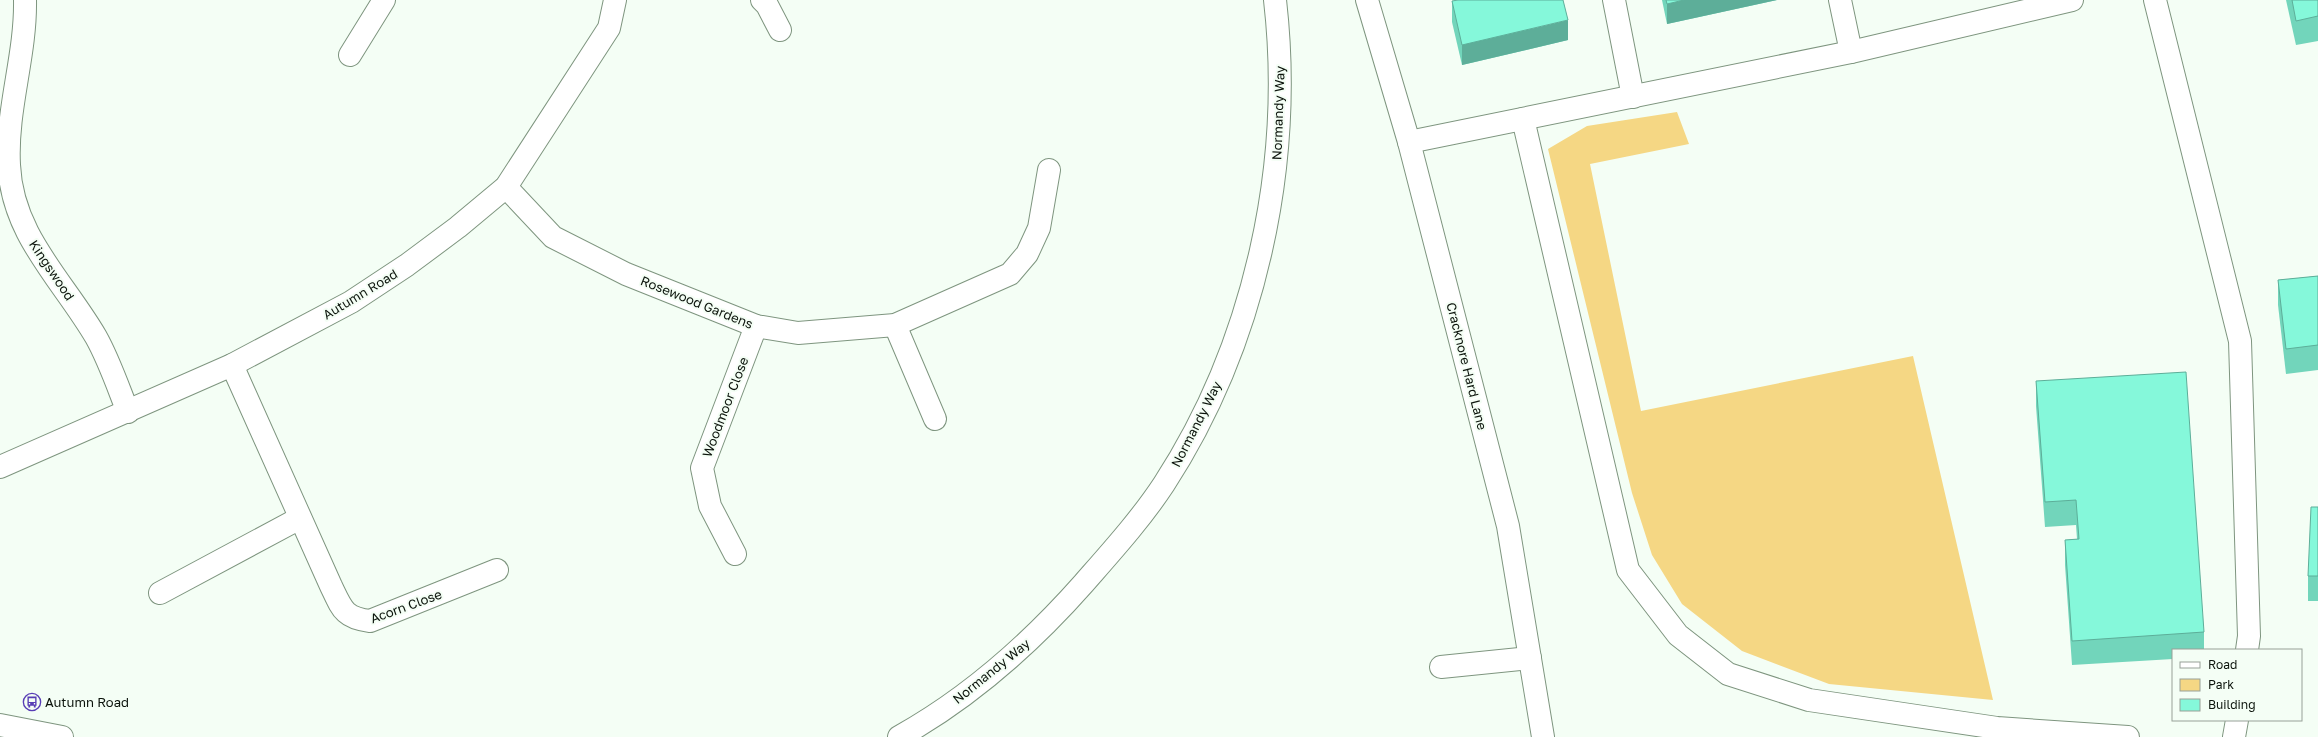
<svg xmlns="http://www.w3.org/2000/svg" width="2318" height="737" viewBox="0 0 2318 737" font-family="'Golos Text',sans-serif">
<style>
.green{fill:#f5d784}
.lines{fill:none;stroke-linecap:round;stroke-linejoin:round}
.minor-casing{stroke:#7e957f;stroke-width:24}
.minor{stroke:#fff;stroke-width:22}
.wall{fill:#72d5bb}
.shaded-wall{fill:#5dae99}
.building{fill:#85f8da;stroke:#5dae99}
.labels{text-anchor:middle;stroke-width:4;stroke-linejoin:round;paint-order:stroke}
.street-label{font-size:13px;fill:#0c140c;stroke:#f4fef5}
.poi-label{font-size:13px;fill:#0c140c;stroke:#f4fef5;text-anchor:start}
</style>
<rect width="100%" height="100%" fill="#f4fef5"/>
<!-- green -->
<path class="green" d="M1677,112L1689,144L1590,164L1641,411L1913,356L1993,700L1829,684L1742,651L1682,604L1652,555L1632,493L1548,149L1587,126Z"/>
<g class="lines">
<defs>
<g id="minor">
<path d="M25,0C26,56 6,109 9,165C12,235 62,279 96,337C109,360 118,387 128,412"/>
<path d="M762,0L767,5L780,30"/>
<path d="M1367,0L1409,142L1508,526L1543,737"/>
<path d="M1614,0L1633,97"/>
<path d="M2155,0L2240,341L2249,636L2247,650"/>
<path d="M1851,52L2072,0"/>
<path d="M350,55L384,0"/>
<path d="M1523,119L1628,570L1678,635L1728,674L1809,700L1997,728L2128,737"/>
<path d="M1409,142L1851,52L1840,0"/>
<path d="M506,187L553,237L626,274L756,326L798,333L895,325L1010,274L1027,254L1039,228L1049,170"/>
<path d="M895,325L935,419"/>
<path d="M232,365L331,586C342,609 344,618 370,621L497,570"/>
<path d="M0,467L232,365L351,302L407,265L458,227L506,187L609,28L615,0"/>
<path d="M735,554L710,506L702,468L756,326"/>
<path d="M160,593L300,518"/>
<path d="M1441,667L1530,658"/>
<path d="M0,725L62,737"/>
<path d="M899,737C969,698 1031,643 1084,583C1112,551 1141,519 1164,484C1255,344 1294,165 1275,0"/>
<path d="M2234,737L2237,720"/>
</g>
</defs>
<!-- minor casing -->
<use href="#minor" class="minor-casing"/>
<!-- minor -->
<use href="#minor" class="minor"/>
</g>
<!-- wall -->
<g class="wall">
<path d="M1662,0H1777L1667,24Z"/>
<path d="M2286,0H2318V41L2296,45Z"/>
<path d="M1452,1L1568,40L1462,65L1452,22Z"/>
<path d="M2318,276V370L2286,374L2278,305V280Z"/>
<path d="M2036,381L2204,632V650H2173V659L2072,665L2065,565V540L2077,539L2076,525L2045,527L2036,406Z"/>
<path d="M2318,507V601H2308V576Z"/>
</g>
<!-- shaded-wall -->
<g class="shaded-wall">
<path d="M1684,0H1777L1667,24V4Z"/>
<path d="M1568,20V40L1462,65V45Z"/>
</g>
<!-- building -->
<g class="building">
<path d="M1458,0H1563L1568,20L1462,45L1452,1Z"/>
<path d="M1666,0H1684L1667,4Z"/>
<path d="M2292,0H2318V16L2296,21Z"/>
<path d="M2318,276V345L2286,349L2278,280Z"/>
<path d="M2186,372L2204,632L2072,641L2065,540L2079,539L2076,500L2045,502L2036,381Z"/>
<path d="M2311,507H2318V576H2308Z"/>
</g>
<!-- icons -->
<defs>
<symbol id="bus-ring" viewBox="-11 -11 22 22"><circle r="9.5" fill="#f4fef5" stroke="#583db5" stroke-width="1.5"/><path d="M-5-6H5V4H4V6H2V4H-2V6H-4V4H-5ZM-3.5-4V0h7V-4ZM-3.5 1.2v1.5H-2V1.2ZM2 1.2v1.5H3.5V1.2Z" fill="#583db5"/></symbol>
</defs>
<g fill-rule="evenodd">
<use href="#bus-ring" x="22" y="692" width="20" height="20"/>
</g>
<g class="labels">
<!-- street labels -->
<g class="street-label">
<text transform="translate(1278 113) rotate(-88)" y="5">Normandy Way</text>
<text transform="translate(52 270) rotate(56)" y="5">Kingswood</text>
<text transform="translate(360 294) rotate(-31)" y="5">Autumn Road</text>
<text transform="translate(697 302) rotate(22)" y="5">Rosewood Gardens</text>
<text transform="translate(1467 366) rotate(76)" y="5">Cracknore Hard Lane</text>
<text transform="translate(725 407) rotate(-69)" y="5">Woodmoor Close</text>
<text transform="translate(1196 424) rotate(-63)" y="5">Normandy Way</text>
<text transform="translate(406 606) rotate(-20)" y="5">Acorn Close</text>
<text transform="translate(991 671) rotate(-39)" y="5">Normandy Way</text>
</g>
<!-- poi labels -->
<g class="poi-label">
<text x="45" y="707">Autumn Road</text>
</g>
</g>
<!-- legend -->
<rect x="2172" y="649" width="130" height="72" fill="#f4fef5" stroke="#97a098"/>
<rect x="2180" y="662" width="20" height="6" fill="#ffffff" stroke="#97a098"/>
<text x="2208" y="669" font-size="12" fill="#0c140c">Road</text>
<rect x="2180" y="679" width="20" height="12" fill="#f5d784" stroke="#97a098"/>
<text x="2208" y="689" font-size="12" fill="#0c140c">Park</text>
<rect x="2180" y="699" width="20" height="12" fill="#85f8da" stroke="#97a098"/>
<text x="2208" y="709" font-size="12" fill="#0c140c">Building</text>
</svg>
